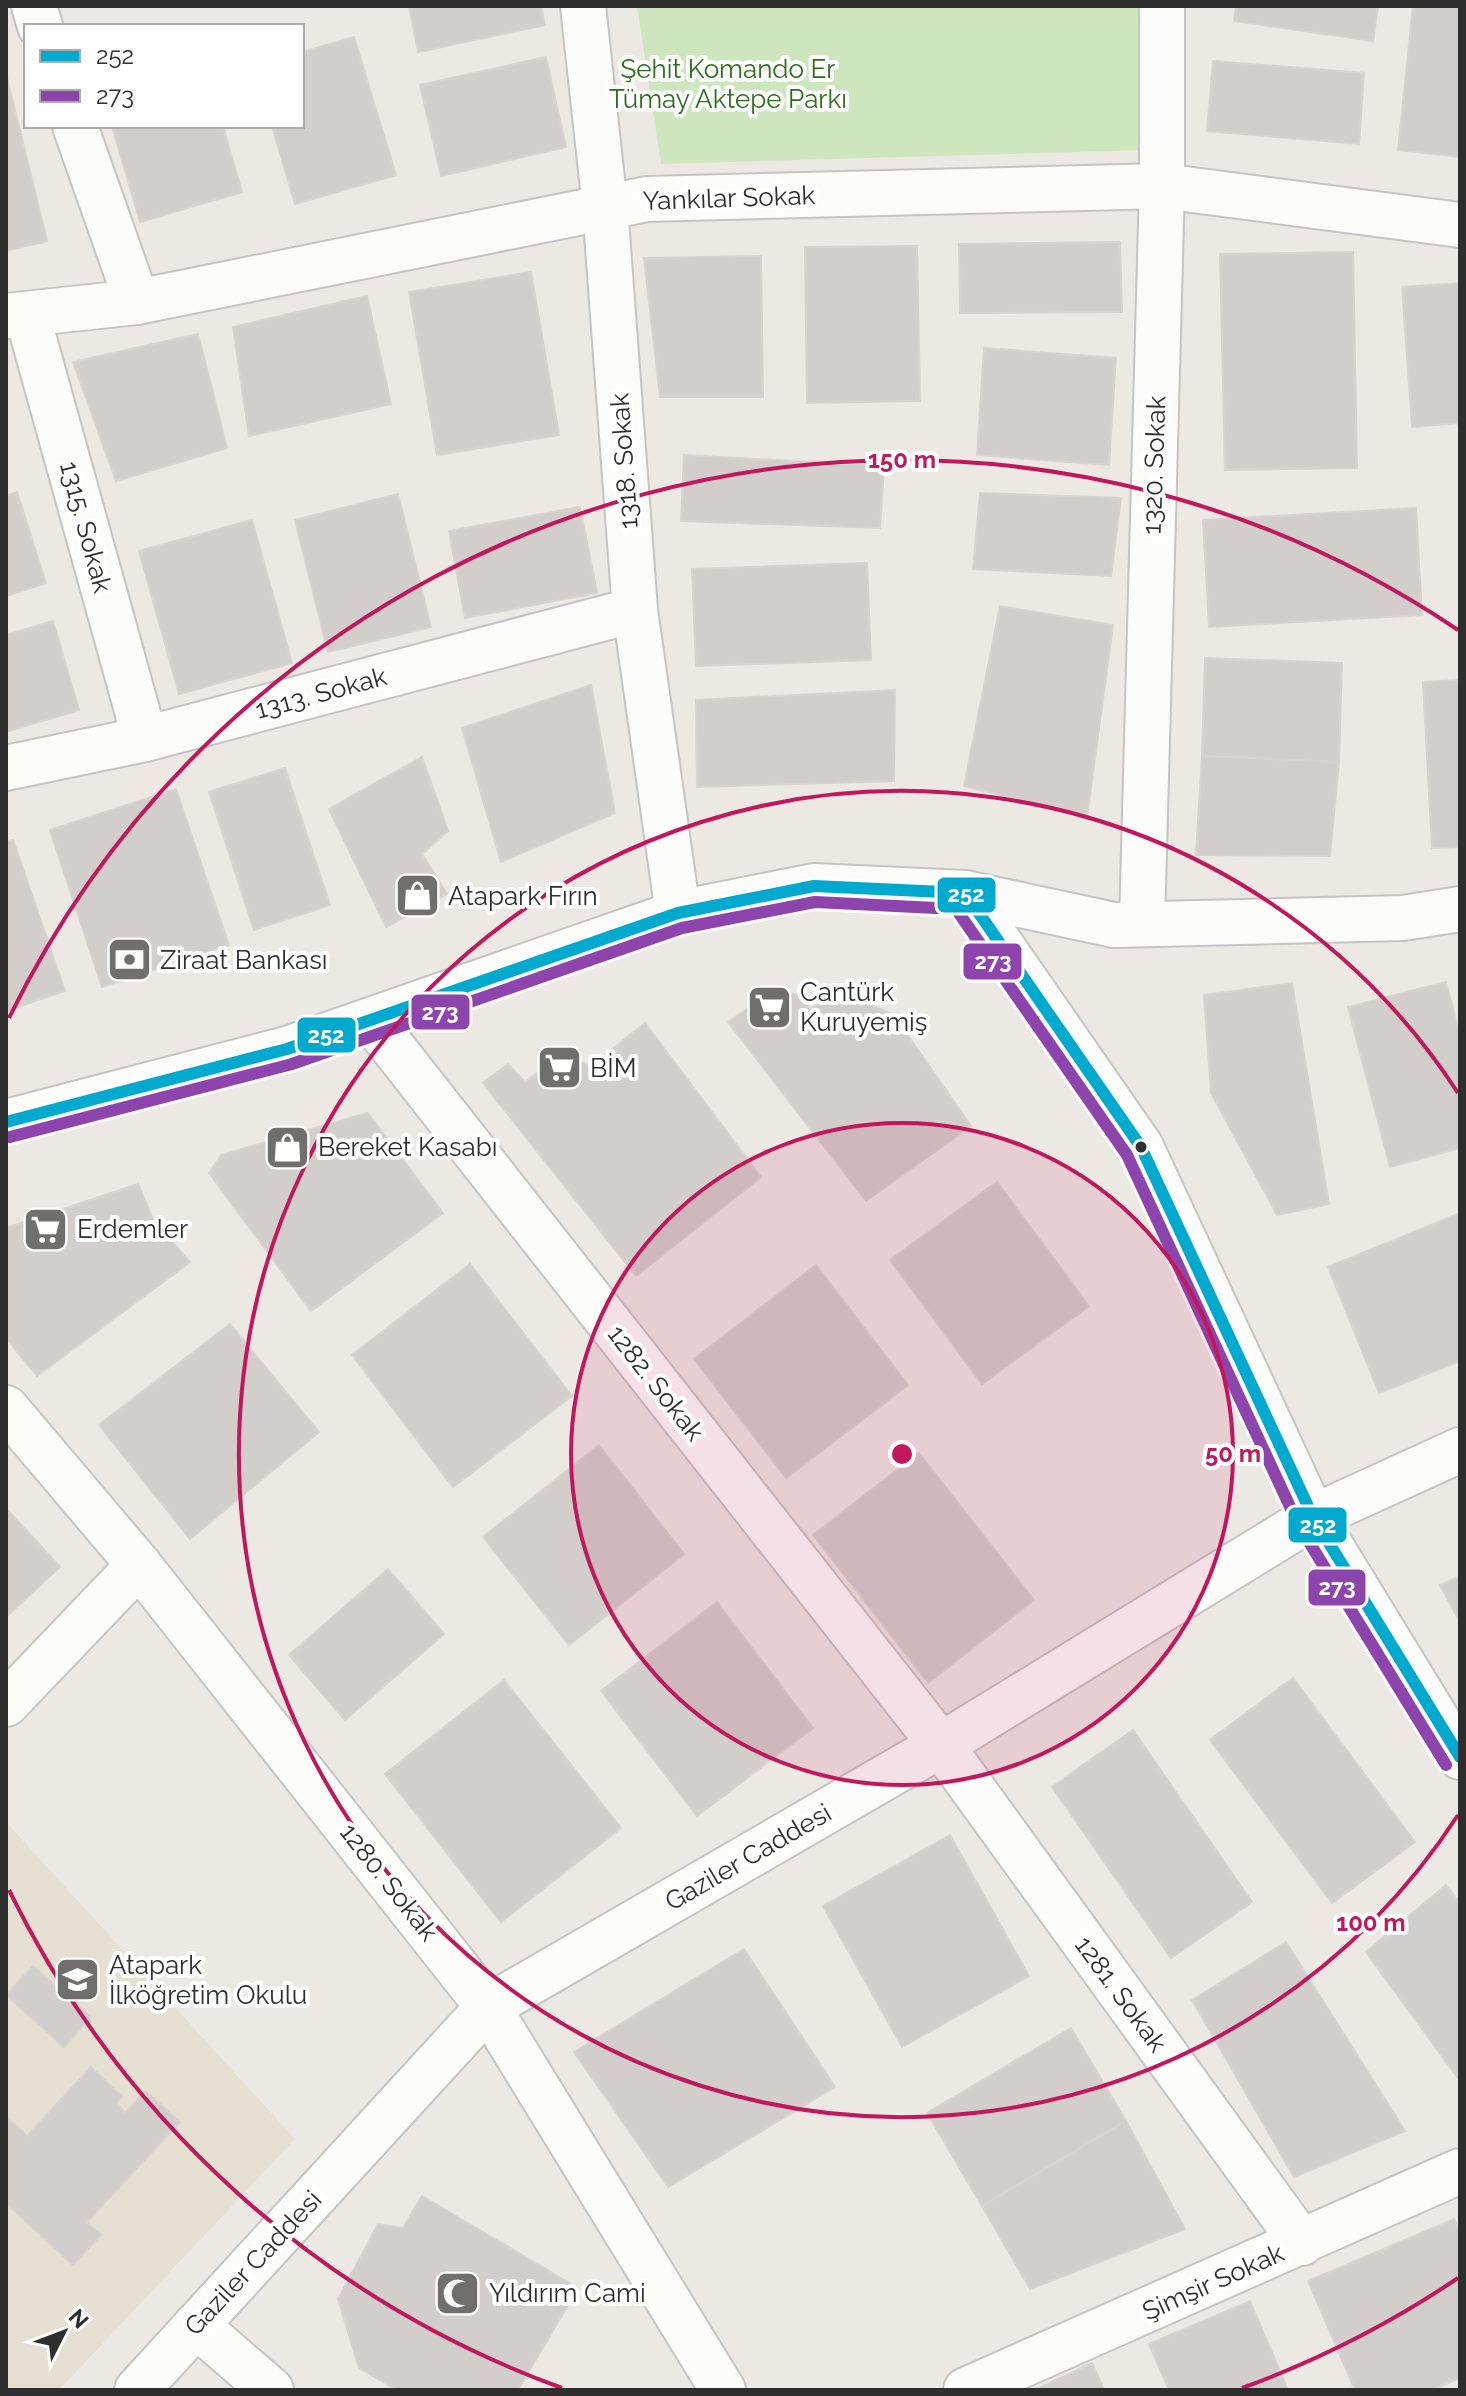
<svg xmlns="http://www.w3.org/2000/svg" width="1466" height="2396" viewBox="0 0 1466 2396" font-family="Raleway,sans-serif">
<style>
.education{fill:#e6e0d3}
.green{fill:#cee6be}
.building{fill:#d1cecb;stroke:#d7d4d0;stroke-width:2}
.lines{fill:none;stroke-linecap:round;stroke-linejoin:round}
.minor-casing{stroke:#c5c4c5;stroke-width:48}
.minor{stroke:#fcfcfb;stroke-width:44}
.bus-1-casing{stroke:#fff;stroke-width:18}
.bus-2-casing{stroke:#fff;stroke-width:18}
.bus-1{stroke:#00a9ce;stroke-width:12}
.bus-2{stroke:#8e44ad;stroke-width:12}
.ring{fill:none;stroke:#c2185b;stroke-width:4}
.bus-dot{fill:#2e2e2e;stroke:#fff;stroke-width:3}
.labels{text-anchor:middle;stroke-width:8;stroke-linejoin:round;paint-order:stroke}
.park-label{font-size:26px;fill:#2c6e1b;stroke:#fff}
.street-label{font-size:26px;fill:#2e2e2e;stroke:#fff}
.poi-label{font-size:26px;fill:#2e2e2e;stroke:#fff;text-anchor:start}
.centre{fill:#c2185b;stroke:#fff;stroke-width:4}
.ring-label{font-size:24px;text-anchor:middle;font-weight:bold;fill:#c2185b;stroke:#fff;stroke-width:8;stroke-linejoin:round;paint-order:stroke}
.line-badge{stroke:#fff;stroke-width:3}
.badge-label{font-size:22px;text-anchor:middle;font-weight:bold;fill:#fff}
</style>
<rect width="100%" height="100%" fill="#ece8e4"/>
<!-- education -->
<path class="education" d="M6,1822L295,2139L59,2390H6Z"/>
<!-- green -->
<path class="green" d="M637,6H1152L1144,150L661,164Z"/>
<!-- building -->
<g class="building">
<path d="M409,6H541L545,25L418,52Z"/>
<path d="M1236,6H1378L1373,41L1234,21Z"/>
<path d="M1413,6H1460V157L1398,150Z"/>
<path d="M354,37L396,175L295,204L272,126H302V52Z"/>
<path d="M546,57L566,147L441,176L420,85Z"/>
<path d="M1213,61L1364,73L1359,144L1207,131Z"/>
<path d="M7,78L47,241L6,251V79Z"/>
<path d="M112,126H223L242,192L140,222Z"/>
<path d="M1120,242L1122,312L960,313L959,244Z"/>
<path d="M917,246L920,401L807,403L805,247Z"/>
<path d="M1353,252L1357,468L1225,470L1220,254Z"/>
<path d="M761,256L763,397H660L644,258Z"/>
<path d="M531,272L559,435L437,455L409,292Z"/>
<path d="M1460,283V423L1412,427L1402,287Z"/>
<path d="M367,296L391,404L249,436L233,327Z"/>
<path d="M198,334L227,448L116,481L73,362Z"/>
<path d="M984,348L1116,358L1109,465L977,455Z"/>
<path d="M684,455L884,466L880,528L681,521Z"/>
<path d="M17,492L46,583L6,596V496Z"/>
<path d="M980,493L1121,498L1111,576L973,569Z"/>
<path d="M398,494L431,627L328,652L295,520Z"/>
<path d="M580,507L597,593L465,618L449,531Z"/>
<path d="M1416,508L1422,615L1209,627L1203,520Z"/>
<path d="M252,520L292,663L179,694L139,551Z"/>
<path d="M867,563L871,660L696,666L692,569Z"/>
<path d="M1000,606L1113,625L1087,817L964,786Z"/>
<path d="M53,621L79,710L6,732V635Z"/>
<path d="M1205,658L1342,663L1339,762L1202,756Z"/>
<path d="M1460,680V847L1432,848L1423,682Z"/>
<path d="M591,685L615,813L501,862L462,728Z"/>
<path d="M895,690L894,781L697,787L696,700Z"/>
<path d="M1202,756L1339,762L1330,856L1196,855Z"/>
<path d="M422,757L448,831L422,854L447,894L386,927L329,809Z"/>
<path d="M285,768L330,905L254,930L209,792Z"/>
<path d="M176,789L229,945L102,987L50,830Z"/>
<path d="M13,840L65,991L6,1011V842Z"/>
<path d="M1446,982L1460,1036V1148L1390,1167L1348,1007Z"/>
<path d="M1292,983L1329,1204L1277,1215L1211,1093L1204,995Z"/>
<path d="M775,989L809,998L808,1010L840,993L893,1014L971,1126L866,1201L728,1022Z"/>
<path d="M645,1023L761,1177L636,1276L483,1083L508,1064L525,1082L565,1052L590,1067Z"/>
<path d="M368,1113L443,1213L311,1311L209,1173L221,1155Z"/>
<path d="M997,1182L1089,1306L982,1384L890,1260Z"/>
<path d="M138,1184L153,1220L190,1262L37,1376L6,1338V1228Z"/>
<path d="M1460,1213V1361L1379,1393L1328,1267Z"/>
<path d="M470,1264L572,1396L453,1487L352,1355Z"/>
<path d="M816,1265L908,1385L786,1478L694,1359Z"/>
<path d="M230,1324L319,1432L190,1539L99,1425Z"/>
<path d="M599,1445L684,1554L569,1645L483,1537Z"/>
<path d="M919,1453L1034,1600L928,1683L813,1535Z"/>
<path d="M6,1508L60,1567L6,1617Z"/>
<path d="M388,1569L444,1634L345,1720L289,1655Z"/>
<path d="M1460,1576V1622L1440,1585Z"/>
<path d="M717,1602L813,1728L697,1816L601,1691Z"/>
<path d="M1293,1678L1415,1842L1332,1903L1210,1740Z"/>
<path d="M504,1680L621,1828L501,1922L385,1774Z"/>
<path d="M1133,1730L1252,1902L1171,1958L1052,1787Z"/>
<path d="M950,1835L1029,1976L902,2047L823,1906Z"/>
<path d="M1446,1885L1460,1903V2081L1366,1952Z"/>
<path d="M1286,1942L1405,2131L1294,2177L1192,2000Z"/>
<path d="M744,1949L835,2087L668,2187L574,2052Z"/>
<path d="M33,1966L91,2017L64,2047L6,1995Z"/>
<path d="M1071,2028L1126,2121L982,2206L927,2113Z"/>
<path d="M91,2067L122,2096L116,2103L125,2113L146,2091L180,2122L87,2222L101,2235L73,2265L6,2203V2116L27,2136Z"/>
<path d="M1126,2121L1185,2229L1030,2289L982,2206Z"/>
<path d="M422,2196L578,2288L518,2390H397L359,2368L338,2299L378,2224L403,2228Z"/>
<path d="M1454,2219L1460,2233V2378L1432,2390H1355L1308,2281Z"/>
<path d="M1250,2301L1288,2390H1169L1149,2344Z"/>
<path d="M1092,2363L1104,2390H1035Z"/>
</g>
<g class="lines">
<defs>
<g id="minor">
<path d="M34,6L40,26"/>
<path d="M583,6L605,207L635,610L678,913"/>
<path d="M75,126L137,302"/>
<path d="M27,314L145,739"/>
<path d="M6,316L137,302L647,199L1162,186L1460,225"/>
<path d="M6,768L145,739L635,610"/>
<path d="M965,893L1114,925L1403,918L1460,909"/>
<path d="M1142,924L1162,186V6"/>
<path d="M372,1021L941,1745L1302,2243"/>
<path d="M6,1122L287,1049L678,913L814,886L965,893L1141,1147L1313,1517L1460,1757"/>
<path d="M6,1408L139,1565L488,2007L723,2390"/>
<path d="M6,1704L139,1565"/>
<path d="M196,2325L271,2390"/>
<path d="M137,2390L488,2007L941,1745L1313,1517L1460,1450"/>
<path d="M966,2390L1460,2171"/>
</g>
</defs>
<!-- minor casing -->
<use href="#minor" class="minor-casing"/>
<!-- minor -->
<use href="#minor" class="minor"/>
<defs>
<path id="bus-1" d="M6,1122L287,1049L678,913L814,886L965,893L1141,1147L1313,1517L1460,1757"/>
<path id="bus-2" d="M10,1137L292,1064L682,928L815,902L956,909L1127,1155L1298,1524L1446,1765"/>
</defs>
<!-- bus-1 casing -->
<use href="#bus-1" class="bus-1-casing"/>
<!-- bus-2 casing -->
<use href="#bus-2" class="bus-2-casing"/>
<!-- bus-1 -->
<use href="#bus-1" class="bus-1"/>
<!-- bus-2 -->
<use href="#bus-2" class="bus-2"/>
</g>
<!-- distance rings -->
<circle cx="902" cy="1454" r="331" fill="#c2185b" fill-opacity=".12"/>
<g class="ring">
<circle cx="902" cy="1454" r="331"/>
<path d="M1458 1815A663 663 0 1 1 1458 1093"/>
<path d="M1458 2278A994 994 0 0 1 1242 2388M562 2388A994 994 0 0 1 9 1890M9 1018A994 994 0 0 1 1458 630"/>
</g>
<!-- icons -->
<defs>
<symbol id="shop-square" viewBox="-11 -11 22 22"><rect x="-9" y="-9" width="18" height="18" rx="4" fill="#706f6e" stroke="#fff"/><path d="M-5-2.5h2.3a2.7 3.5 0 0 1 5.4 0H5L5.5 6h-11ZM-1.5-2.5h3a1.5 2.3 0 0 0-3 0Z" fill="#fff"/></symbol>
<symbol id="bank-square" viewBox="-11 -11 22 22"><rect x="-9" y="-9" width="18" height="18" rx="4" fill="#706f6e" stroke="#fff"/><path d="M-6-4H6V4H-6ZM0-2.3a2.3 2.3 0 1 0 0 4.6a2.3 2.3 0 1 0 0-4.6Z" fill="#fff"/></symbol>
<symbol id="supermarket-square" viewBox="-11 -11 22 22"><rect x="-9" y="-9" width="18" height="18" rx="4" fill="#706f6e" stroke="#fff"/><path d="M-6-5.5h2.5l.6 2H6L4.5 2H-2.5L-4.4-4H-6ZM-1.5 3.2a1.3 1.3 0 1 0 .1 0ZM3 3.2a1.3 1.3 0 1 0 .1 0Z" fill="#fff"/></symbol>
<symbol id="school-square" viewBox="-11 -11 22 22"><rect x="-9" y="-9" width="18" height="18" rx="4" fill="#706f6e" stroke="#fff"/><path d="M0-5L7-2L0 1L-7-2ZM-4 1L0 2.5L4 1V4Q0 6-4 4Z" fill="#fff"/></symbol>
<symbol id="mosque-square" viewBox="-11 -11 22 22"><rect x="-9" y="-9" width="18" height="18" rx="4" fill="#706f6e" stroke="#fff"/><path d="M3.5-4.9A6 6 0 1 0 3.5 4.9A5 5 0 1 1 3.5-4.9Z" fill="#fff"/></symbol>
</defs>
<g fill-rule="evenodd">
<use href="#shop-square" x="392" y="870" width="51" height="51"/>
<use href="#bank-square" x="104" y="934" width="51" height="51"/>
<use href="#supermarket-square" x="744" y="982" width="51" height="51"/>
<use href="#supermarket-square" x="534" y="1042" width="51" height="51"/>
<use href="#shop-square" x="262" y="1122" width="51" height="51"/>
<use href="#supermarket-square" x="20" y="1204" width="51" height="51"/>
<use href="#school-square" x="52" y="1954" width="51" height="51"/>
<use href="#mosque-square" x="432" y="2268" width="51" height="51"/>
</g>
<!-- markers -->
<circle class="bus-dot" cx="1141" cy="1147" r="7"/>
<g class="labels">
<!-- park labels -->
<g class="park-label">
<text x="728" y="78">Şehit Komando Er<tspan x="728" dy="30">Tümay Aktepe Parkı</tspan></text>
</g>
<!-- street labels -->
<g class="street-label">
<text transform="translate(729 198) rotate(-2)" y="9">Yankılar Sokak</text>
<text transform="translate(624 461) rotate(-94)" y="9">1318. Sokak</text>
<text transform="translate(1154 465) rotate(-88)" y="9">1320. Sokak</text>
<text transform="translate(86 527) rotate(75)" y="9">1315. Sokak</text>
<text transform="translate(321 693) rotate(-15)" y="9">1313. Sokak</text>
<text transform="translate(656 1383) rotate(52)" y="9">1282. Sokak</text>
<text transform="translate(748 1857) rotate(-30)" y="9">Gaziler Caddesi</text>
<text transform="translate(389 1882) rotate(52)" y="9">1280. Sokak</text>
<text transform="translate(1121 1994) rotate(54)" y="9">1281. Sokak</text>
<text transform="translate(253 2263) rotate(-47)" y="9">Gaziler Caddesi</text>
<text transform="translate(1213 2282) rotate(-24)" y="9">Şimşir Sokak</text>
</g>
<!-- poi labels -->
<g class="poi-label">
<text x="448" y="905">Atapark Fırın</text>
<text x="160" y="969">Ziraat Bankası</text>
<text x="800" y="1001">Cantürk<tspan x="800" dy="30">Kuruyemiş</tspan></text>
<text x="590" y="1077">BİM</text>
<text x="318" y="1156">Bereket Kasabı</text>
<text x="77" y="1238">Erdemler</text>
<text x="109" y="1974">Atapark<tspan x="109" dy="30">İlköğretim Okulu</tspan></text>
<text x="489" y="2302">Yıldırım Cami</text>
</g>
</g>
<circle cx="902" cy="1454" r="12" class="centre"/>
<g class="ring-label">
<text x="902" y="468">150 m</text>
<text x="1233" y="1462">50 m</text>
<text x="1371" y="1931">100 m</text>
</g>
<g class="line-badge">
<rect x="936" y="876" width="61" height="38" rx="8" fill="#00a9ce"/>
<rect x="962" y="942" width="61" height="39" rx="8" fill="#8e44ad"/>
<rect x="410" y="993" width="61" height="38" rx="8" fill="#8e44ad"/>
<rect x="296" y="1016" width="61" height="38" rx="8" fill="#00a9ce"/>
<rect x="1287" y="1506" width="61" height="38" rx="8" fill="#00a9ce"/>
<rect x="1307" y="1568" width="60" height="39" rx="8" fill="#8e44ad"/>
</g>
<g class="badge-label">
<text x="966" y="902">252</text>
<text x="993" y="969">273</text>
<text x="440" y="1020">273</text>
<text x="326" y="1043">252</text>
<text x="1318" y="1533">252</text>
<text x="1337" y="1595">273</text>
</g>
<!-- border -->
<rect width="1466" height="2396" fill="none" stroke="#2e2e2e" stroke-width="16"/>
<!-- legend -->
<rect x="24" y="24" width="280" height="104" fill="#ffffff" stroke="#ababab" stroke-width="2"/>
<rect x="40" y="50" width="40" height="12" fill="#00a9ce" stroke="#ababab" stroke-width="2"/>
<text x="96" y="64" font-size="24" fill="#2e2e2e">252</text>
<rect x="40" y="90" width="40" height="12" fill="#8e44ad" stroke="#ababab" stroke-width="2"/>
<text x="96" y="104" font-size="24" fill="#2e2e2e">273</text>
<!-- north arrow -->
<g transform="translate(64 2332) rotate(48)" stroke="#ffffff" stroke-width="6" paint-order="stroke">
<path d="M0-6L14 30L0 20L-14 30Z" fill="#2e2e2e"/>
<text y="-12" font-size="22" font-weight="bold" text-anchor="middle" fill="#2e2e2e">N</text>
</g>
</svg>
